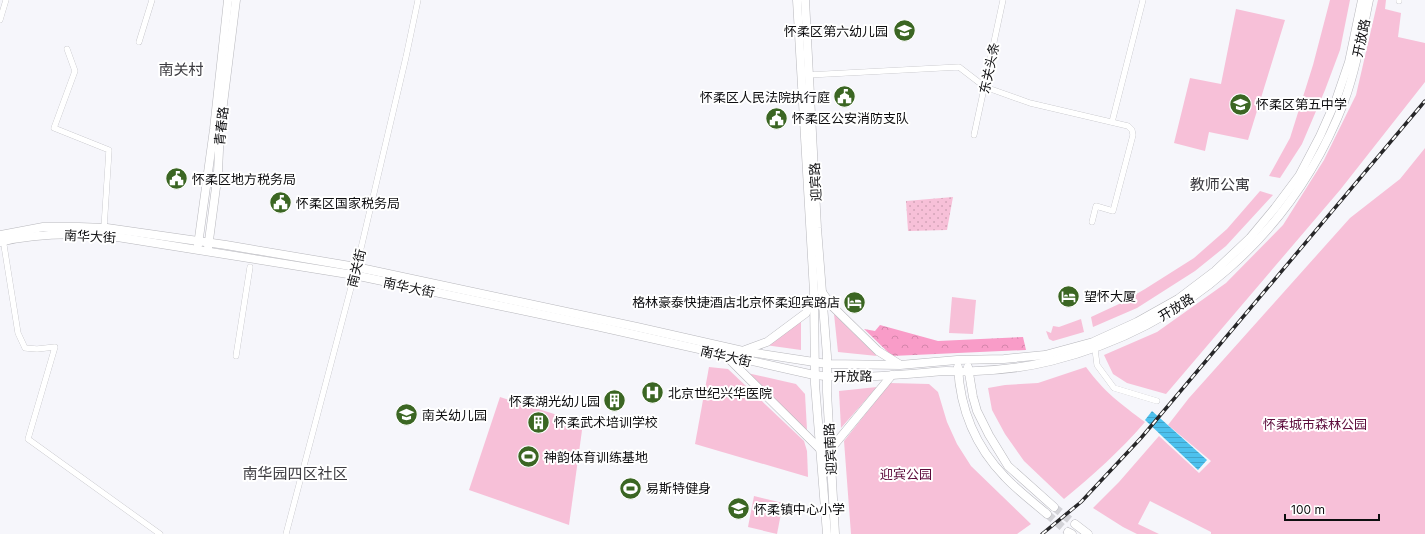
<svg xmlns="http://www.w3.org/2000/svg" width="1425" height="534" viewBox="0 0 1425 534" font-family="Inter,'Noto Sans SC',sans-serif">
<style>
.green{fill:#f7c0d8}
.forest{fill:url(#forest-crowns)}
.garden{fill:url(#garden-dots)}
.water{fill:url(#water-rules)}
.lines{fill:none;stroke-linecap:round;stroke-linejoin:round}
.secondary-tunnel{stroke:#d3d3d8;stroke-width:8;stroke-dasharray:8 4;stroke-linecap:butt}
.minor-casing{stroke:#b7b7bc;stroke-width:6}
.secondary-casing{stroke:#b7b7bc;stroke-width:9}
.minor{stroke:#fff;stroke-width:5.5}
.secondary{stroke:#fff;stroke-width:8}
.rail-casing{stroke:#272729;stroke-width:3.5}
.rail{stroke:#fff;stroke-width:2;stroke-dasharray:6;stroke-linecap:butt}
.labels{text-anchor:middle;stroke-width:4;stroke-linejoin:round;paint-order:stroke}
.poi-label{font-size:13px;fill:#0e0e10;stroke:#fff;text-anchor:start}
.street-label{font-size:13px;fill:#0e0e10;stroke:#fff}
.park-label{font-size:13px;fill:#5c0b3b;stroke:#fff}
.quarter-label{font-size:15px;fill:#3c3b40;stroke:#fff}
</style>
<defs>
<pattern id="forest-crowns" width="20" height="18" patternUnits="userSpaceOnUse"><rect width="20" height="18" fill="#f99cc8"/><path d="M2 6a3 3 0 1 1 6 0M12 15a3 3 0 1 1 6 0" fill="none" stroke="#d485ab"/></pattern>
<pattern id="garden-dots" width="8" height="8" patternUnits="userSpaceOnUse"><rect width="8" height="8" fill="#f7c0d8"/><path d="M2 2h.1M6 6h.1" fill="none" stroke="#d3a4b8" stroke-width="1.8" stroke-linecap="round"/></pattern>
<pattern id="water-rules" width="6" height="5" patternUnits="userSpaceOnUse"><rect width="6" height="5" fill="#4dc1ee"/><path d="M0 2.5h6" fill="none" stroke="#42a5cb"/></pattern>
</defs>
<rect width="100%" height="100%" fill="#f6f6fb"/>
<!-- green -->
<g class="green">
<path d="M1330,0H1350L1340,50L1325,90L1302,144L1280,178L1269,176L1290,138L1313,65Z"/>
<path d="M1378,0H1386L1385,9L1401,13L1398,37L1425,43V82L1340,190L1166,394L1127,383L1113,374L1104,355L1157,332L1226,283L1283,225L1324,160L1356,95Z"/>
<path d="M1236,9L1285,20L1248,140L1209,132L1205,151L1174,143L1190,78L1221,84Z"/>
<path d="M1425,148V534H1211V532L1150,501L1138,524L1159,534H1137L1123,527L1093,508L1119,482L1159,436L1199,473L1211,461L1168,425L1189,398L1350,218L1400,179Z"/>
<path d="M1260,191L1273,195L1226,246L1195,271L1137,308L1093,327L1091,317L1119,304L1145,289L1194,258L1227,229Z"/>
<path d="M952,297L976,300L973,334L949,333Z"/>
<path d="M834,314L877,356L838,352Z"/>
<path d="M801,319V350L765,345Z"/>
<path d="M1081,319L1084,332L1053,341L1049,339L1046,331L1051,333L1053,326L1059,327Z"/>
<path d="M709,367L728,369L804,441L807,451L808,477L695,444Z"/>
<path d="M1086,367C1104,392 1121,404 1145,422C1120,451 1093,475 1064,499L1024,461L1005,434L992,410L988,388L1005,385L1038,383Z"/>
<path d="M747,373L796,384L805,394L807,430Z"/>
<path d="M890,383L929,384L938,392L947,422L957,444L971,466L1031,524L1017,534H851L844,441Z"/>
<path d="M877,387L841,428L839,391Z"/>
<path d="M500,397L583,423L569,525L469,490Z"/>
<path d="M754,496L783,503L777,534L748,527Z"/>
</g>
<!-- forest -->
<path class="forest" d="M880,325L938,341L1023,337L1026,350L892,356L864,329L875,331Z"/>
<!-- garden -->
<path class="garden" d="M953,197L947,230L908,231L906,201Z"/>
<!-- water -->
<path class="water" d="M1152,411L1207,460L1198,470L1145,420Z"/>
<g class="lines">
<!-- secondary-tunnel -->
<g class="secondary-tunnel">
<path d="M1054,507L1075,524"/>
<path d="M1047,514L1068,532"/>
</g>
<defs>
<g id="minor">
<path d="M1399,1V0"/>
<path d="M0,20L6,0"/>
<path d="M139,42L152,0"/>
<path d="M67,49L75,71L54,128L109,150L104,228"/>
<path d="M808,75L959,67L985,87L1030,103L1128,126L1132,130L1133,135L1113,211L1096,206L1092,222"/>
<path d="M1112,122L1143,0"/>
<path d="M974,135L1003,0"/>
<path d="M3,239L18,333L25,348L37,349L55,347L28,439L160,534"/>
<path d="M1095,349L1097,365L1114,388L1157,401"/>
<path d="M236,356L250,267"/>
<path d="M286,534L358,261L406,57L418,0"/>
</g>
<g id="secondary">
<path d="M797,0L814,292L815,384L827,534"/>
<path d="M805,0L817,228L827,356V392L835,534"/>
<path d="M0,235L43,227H79L107,228L226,245L356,267L637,327L743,351L827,364L900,365L957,360L1004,359L1045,355L1093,342L1137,322L1178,299L1215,271L1250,238L1275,208L1299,176L1320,136L1336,100L1349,62L1362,0"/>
<path d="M0,242C36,233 74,233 111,236L354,275L596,326L814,375C858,380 903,374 946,371C956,371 966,372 976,371C1001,370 1027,367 1051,361C1186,328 1293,233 1344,102C1356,69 1362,34 1369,0"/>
<path d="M198,245L214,129L228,0"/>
<path d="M208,248L218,172L220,128L236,0"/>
<path d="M822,292L832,306L878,351L899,364"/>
<path d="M745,350L767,342L806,313L812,298"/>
<path d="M726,356L820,449"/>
<path d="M958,367C960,409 976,447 1005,477C1017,490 1033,502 1047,514"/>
<path d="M968,367L973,397L977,411L989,435L1008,466L1054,507"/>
<path d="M830,450L892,375"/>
<path d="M1075,524L1088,534"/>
<path d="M1068,532L1072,534"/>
</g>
</defs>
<!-- minor casing -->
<use href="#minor" class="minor-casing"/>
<!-- secondary casing -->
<use href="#secondary" class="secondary-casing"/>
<!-- minor -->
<use href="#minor" class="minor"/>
<!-- secondary -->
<use href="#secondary" class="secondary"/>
<defs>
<path id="rail" d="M1042,534L1081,502L1141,438L1425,101"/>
</defs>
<!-- rail casing -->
<use href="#rail" class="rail-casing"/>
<!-- rail -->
<use href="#rail" class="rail"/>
</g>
<!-- icons -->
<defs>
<symbol id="school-disc" viewBox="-11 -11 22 22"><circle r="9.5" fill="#3b6623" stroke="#fff"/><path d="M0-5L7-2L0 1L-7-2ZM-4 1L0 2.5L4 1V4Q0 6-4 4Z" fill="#fff"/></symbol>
<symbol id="civic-disc" viewBox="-11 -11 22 22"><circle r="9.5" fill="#3b6623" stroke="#fff"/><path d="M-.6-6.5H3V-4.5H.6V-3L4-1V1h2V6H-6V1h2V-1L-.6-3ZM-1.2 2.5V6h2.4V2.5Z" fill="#fff"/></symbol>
<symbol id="hotel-disc" viewBox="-11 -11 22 22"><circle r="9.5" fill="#3b6623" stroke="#fff"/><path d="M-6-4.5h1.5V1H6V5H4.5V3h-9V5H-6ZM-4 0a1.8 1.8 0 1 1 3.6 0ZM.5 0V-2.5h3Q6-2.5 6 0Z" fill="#fff"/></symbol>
<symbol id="hospital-disc" viewBox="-11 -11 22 22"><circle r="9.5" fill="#3b6623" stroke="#fff"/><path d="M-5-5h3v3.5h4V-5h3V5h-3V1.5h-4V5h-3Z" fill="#fff"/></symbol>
<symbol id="building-disc" viewBox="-11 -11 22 22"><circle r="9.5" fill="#3b6623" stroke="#fff"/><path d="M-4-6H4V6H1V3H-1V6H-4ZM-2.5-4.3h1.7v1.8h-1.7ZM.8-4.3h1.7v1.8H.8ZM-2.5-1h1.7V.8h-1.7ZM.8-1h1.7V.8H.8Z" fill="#fff"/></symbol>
<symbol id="stadium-disc" viewBox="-11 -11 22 22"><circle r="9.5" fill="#3b6623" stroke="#fff"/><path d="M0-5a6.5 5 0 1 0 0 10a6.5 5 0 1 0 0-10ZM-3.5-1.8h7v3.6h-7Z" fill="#fff"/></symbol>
</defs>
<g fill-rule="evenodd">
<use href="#school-disc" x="892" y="18" width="25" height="25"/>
<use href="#civic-disc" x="832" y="84" width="25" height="25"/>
<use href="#school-disc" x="1228" y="92" width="25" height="25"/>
<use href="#civic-disc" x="764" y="106" width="25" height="25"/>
<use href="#civic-disc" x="164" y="166" width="25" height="25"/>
<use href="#civic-disc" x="268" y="190" width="25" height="25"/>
<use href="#hotel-disc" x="1056" y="284" width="25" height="25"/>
<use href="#hotel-disc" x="842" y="290" width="25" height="25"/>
<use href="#hospital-disc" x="640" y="380" width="25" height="25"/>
<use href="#building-disc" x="602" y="388" width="25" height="25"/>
<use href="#school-disc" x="394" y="402" width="25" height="25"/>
<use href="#building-disc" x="526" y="410" width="25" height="25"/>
<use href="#stadium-disc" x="516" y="444" width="25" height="25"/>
<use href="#stadium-disc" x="618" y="476" width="25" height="25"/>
<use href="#school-disc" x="726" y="496" width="25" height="25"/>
</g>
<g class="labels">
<!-- poi labels -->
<g class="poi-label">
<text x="888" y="36" text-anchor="end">怀柔区第六幼儿园</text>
<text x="830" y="102" text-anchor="end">怀柔区人民法院执行庭</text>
<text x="1256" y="109">怀柔区第五中学</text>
<text x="792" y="123">怀柔区公安消防支队</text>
<text x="192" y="184">怀柔区地方税务局</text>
<text x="296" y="208">怀柔区国家税务局</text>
<text x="1084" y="301">望怀大厦</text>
<text x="840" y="307" text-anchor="end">格林豪泰快捷酒店北京怀柔迎宾路店</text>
<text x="668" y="398">北京世纪兴华医院</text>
<text x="600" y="406" text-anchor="end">怀柔湖光幼儿园</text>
<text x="422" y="420">南关幼儿园</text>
<text x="554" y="427">怀柔武术培训学校</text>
<text x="544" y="462">神韵体育训练基地</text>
<text x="646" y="493">易斯特健身</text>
<text x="754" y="514">怀柔镇中心小学</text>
</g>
<!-- street labels -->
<g class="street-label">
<text transform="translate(1361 38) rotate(-78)" y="5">开放路</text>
<text transform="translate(989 68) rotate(-78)" y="5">东关头条</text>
<text transform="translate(221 126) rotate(-84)" y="5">青春路</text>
<text transform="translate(815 182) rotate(-93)" y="5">迎宾路</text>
<text transform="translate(90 236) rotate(3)" y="5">南华大街</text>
<text transform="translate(356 268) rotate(-76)" y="5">南关街</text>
<text transform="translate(409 287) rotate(12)" y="5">南华大街</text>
<text transform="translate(1176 307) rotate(-32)" y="5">开放路</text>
<text transform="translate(726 356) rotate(13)" y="5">南华大街</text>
<text transform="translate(853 376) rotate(-1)" y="5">开放路</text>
<text transform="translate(830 449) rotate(-93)" y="5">迎宾南路</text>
</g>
<!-- park labels -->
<g class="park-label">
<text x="1315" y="429">怀柔城市森林公园</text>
<text x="906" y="479">迎宾公园</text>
</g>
<!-- quarter labels -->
<g class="quarter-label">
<text x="181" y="75">南关村</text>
<text x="1220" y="190">教师公寓</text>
<text x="295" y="479">南华园四区社区</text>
</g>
</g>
<!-- scale -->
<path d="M1285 514v6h94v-6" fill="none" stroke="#0e0e10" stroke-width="2"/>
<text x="1291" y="514" font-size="12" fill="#0e0e10" stroke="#ffffff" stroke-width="3" paint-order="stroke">100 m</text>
</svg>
